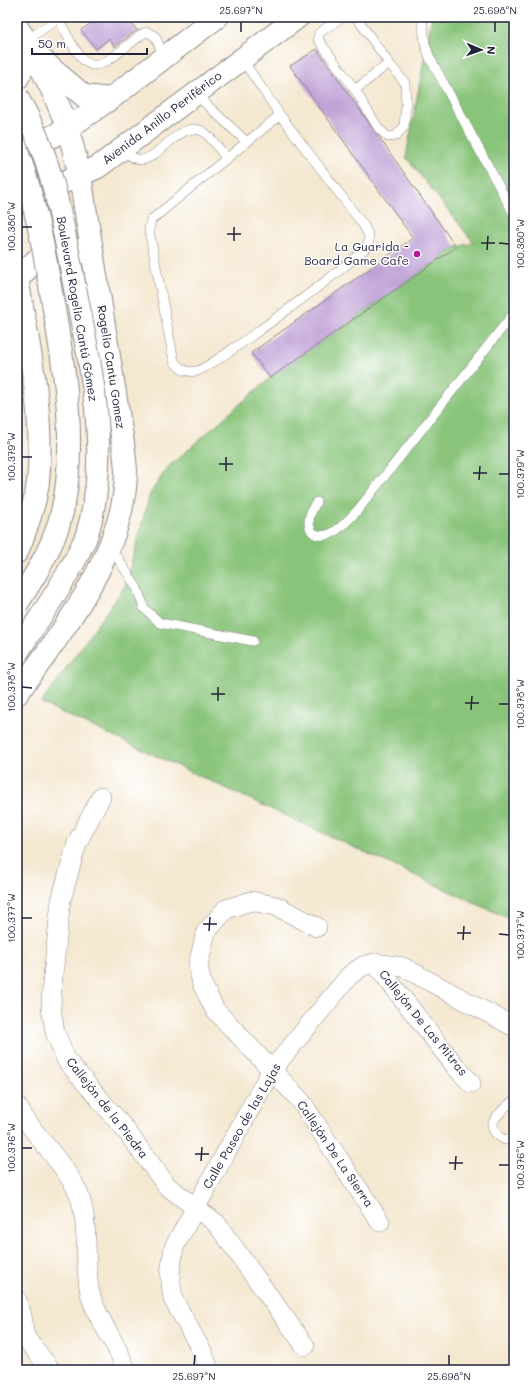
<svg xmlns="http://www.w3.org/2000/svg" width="531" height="1387" viewBox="0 0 531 1387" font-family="Mali,sans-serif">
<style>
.green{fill:#89c47a;stroke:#56735a}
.building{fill:#bfa1d6}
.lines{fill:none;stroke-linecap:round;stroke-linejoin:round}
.service-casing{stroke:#8c8586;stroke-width:10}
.minor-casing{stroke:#8c8586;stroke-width:20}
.tertiary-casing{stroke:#8c8586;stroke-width:24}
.service{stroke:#fff;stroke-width:9}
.minor{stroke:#fff;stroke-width:19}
.tertiary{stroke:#fff;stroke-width:22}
.secondary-bridge-casing{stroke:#8c8586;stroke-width:24;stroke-linecap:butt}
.secondary-bridge{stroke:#fff;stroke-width:22}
.ticks{fill:none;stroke:#22223b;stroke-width:1.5}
.poi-dot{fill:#b5179e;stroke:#fff;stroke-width:1.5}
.labels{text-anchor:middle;stroke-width:3;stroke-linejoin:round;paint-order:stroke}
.street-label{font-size:12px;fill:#22223b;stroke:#fff}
.poi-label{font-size:12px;fill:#22223b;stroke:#fff;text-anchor:end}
.neatline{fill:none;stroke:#22223b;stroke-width:1.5}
.ticks-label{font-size:10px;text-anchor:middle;fill:#22223b}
</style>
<rect width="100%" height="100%" fill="#fff"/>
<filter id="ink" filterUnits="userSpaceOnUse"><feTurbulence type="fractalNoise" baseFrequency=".025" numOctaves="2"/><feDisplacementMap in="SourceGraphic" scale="8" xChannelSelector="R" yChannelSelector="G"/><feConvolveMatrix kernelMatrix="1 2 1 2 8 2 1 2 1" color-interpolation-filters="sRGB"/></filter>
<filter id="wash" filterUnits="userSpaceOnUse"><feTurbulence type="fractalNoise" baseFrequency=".012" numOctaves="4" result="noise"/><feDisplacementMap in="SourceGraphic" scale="16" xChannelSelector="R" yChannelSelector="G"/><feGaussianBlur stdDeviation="0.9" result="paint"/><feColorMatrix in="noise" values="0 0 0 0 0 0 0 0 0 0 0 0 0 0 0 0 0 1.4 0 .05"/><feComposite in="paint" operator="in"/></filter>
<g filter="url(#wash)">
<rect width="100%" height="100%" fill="#f5e8d1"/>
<!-- green -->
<path class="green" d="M432,17H514V921L41,703L125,586L150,494L167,468L270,378L456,247L474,243L406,157Z"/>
<g id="blocks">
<!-- building -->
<g class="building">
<path d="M100,17H126L137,30L115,47L109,39L96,49L81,30Z"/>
<path d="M317,49L456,247L270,378L251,353L413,238L290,66Z"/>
</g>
</g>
</g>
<g filter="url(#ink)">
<use href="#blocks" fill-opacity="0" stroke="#8c8586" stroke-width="1"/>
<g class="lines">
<defs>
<g id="service">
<path d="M342,17L319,33L318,39L355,90L389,63L356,17"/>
<path d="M422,17L425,44L430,58L514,214"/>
<path d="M58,18C90,80 90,76 142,34L147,32L155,36L164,57"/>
<path d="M26,41L60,17"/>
<path d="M242,59L280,115L364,226C368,233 371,239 367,246C360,258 211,368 197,371C187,373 179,369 174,361L149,230L151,220L280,115"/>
<path d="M355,90L379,129L388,137L396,136L404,126L406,105L405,83L389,63"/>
<path d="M195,94L247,142"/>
<path d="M122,149C127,153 134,160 141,160C160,159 181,118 204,132C212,138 220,150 226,158"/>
<path d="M317,502C304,517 306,542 330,534C340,530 350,518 357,511L514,313"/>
<path d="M108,550L117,557L126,571L137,588L144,608L160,623L253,641"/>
<path d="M514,1100C500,1112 479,1127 505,1140L514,1137"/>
</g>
<g id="minor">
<path d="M101,797L77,843L61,900L52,985L51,1008L55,1032L67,1061L124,1128L167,1186L216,1223L305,1346"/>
<path d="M317,927L276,906L251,901L226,909L206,932L198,965L202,984L215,1010L301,1101L380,1222"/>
<path d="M375,963L456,1067L471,1083"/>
<path d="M17,1106C33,1135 60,1158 76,1188C91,1216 83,1262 90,1293C97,1321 118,1343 126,1370"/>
<path d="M17,1300L22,1315L25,1338"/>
<path d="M17,1327L51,1370"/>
<path d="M209,1370L203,1353L173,1299L170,1274L174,1247L271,1071L350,975L363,966L375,963L403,967L514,1027"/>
</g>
<g id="tertiary">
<path d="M17,27L32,50L53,92L68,128L80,176L123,443C124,453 126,463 126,473C125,552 61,633 17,694"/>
<path d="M17,79L32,50L53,70L84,96L110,99"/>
<path d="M17,155L68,128L110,99L217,17"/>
<path d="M17,203L98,167L298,17"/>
<path d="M17,277C28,344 45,414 38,482C35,506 26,530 17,552"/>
<path d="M17,280C36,258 55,239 86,253"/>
</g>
</defs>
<!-- service casing -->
<use href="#service" class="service-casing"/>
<!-- minor casing -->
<use href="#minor" class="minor-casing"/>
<!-- tertiary casing -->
<use href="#tertiary" class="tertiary-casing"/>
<!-- service -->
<use href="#service" class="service"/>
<!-- minor -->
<use href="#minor" class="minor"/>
<!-- tertiary -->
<use href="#tertiary" class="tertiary"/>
<defs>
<g id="secondary-bridge">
<path d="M17,97C52,155 61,217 74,283C90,363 112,453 87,534C85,541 80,549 77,556C60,590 37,621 17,653"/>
<path d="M17,151C34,197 43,244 51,292C64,364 80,453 59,523C50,552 33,579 17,604"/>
</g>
</defs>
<!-- secondary-bridge casing -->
<use href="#secondary-bridge" class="secondary-bridge-casing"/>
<!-- secondary-bridge -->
<use href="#secondary-bridge" class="secondary-bridge"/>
</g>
</g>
<!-- ticks -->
<path class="ticks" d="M241,32V22M495,32V22M22,227H32M227,234H241M234,241V227M481,243H495M499,243L509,244M487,250L488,236M22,457H32M219,464H233M226,471V457M473,473H487M499,474H509M479,480L480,466M22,687L32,688M211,694H225M218,701V687M465,703H479M499,704H509M471,710L472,696M22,918H32M203,924H217M209,931L210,917M457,933H471M499,934L509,935M463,940L464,926M22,1148H32M195,1154H209M201,1161L202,1147M449,1163H463M499,1165H509M455,1170L456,1156M194,1365L195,1355M449,1365V1355"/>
<!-- markers -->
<circle class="poi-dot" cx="417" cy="254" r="4"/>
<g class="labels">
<!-- street labels -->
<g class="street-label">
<text transform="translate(162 118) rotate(-37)" y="4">Avenida Anillo Periférico</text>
<text transform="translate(77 309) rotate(80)" y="4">Boulevard Rogelio Cantú Gómez</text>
<text transform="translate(111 367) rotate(81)" y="4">Rogelio Cantu Gomez</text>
<text transform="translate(423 1023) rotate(51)" y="4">Callejón De Las Mitras</text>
<text transform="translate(107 1108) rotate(52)" y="4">Callejón de la Piedra</text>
<text transform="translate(242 1126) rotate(-60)" y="4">Calle Paseo de las Lajas</text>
<text transform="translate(335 1154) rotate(56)" y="4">Callejón De La Sierra</text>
</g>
<!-- poi labels -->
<g class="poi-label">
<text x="409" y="251">La Guarida -<tspan x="409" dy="14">Board Game Cafe</tspan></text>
</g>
</g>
<!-- margin -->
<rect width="531" height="1387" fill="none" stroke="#fff" stroke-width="44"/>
<!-- north arrow -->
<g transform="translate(481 50) rotate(92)" stroke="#ffffff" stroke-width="3" paint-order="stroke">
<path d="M0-3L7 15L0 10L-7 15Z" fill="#22223b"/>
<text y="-6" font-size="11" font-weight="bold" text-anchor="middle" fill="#22223b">N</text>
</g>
<!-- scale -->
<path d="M32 48v6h115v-6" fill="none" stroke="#22223b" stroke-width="2"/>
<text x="38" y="48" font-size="12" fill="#22223b" stroke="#ffffff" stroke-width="3" paint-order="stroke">50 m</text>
<rect x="22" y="22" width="487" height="1343" class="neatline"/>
<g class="ticks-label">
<text x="241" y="14">25.697°N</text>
<text x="495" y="14">25.698°N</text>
<text transform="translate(11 227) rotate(-90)" y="4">100.380°W</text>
<text transform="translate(520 244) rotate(-90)" y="4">100.380°W</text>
<text transform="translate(11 457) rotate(-90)" y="4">100.379°W</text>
<text transform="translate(520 474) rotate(-90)" y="4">100.379°W</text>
<text transform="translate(11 687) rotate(-90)" y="4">100.378°W</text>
<text transform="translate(520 704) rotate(-90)" y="4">100.378°W</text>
<text transform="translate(11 918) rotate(-90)" y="4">100.377°W</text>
<text transform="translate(520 935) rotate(-90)" y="4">100.377°W</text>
<text transform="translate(11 1148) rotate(-90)" y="4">100.376°W</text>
<text transform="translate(520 1165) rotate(-90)" y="4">100.376°W</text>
<text x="194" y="1380">25.697°N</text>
<text x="449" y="1380">25.698°N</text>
</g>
</svg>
